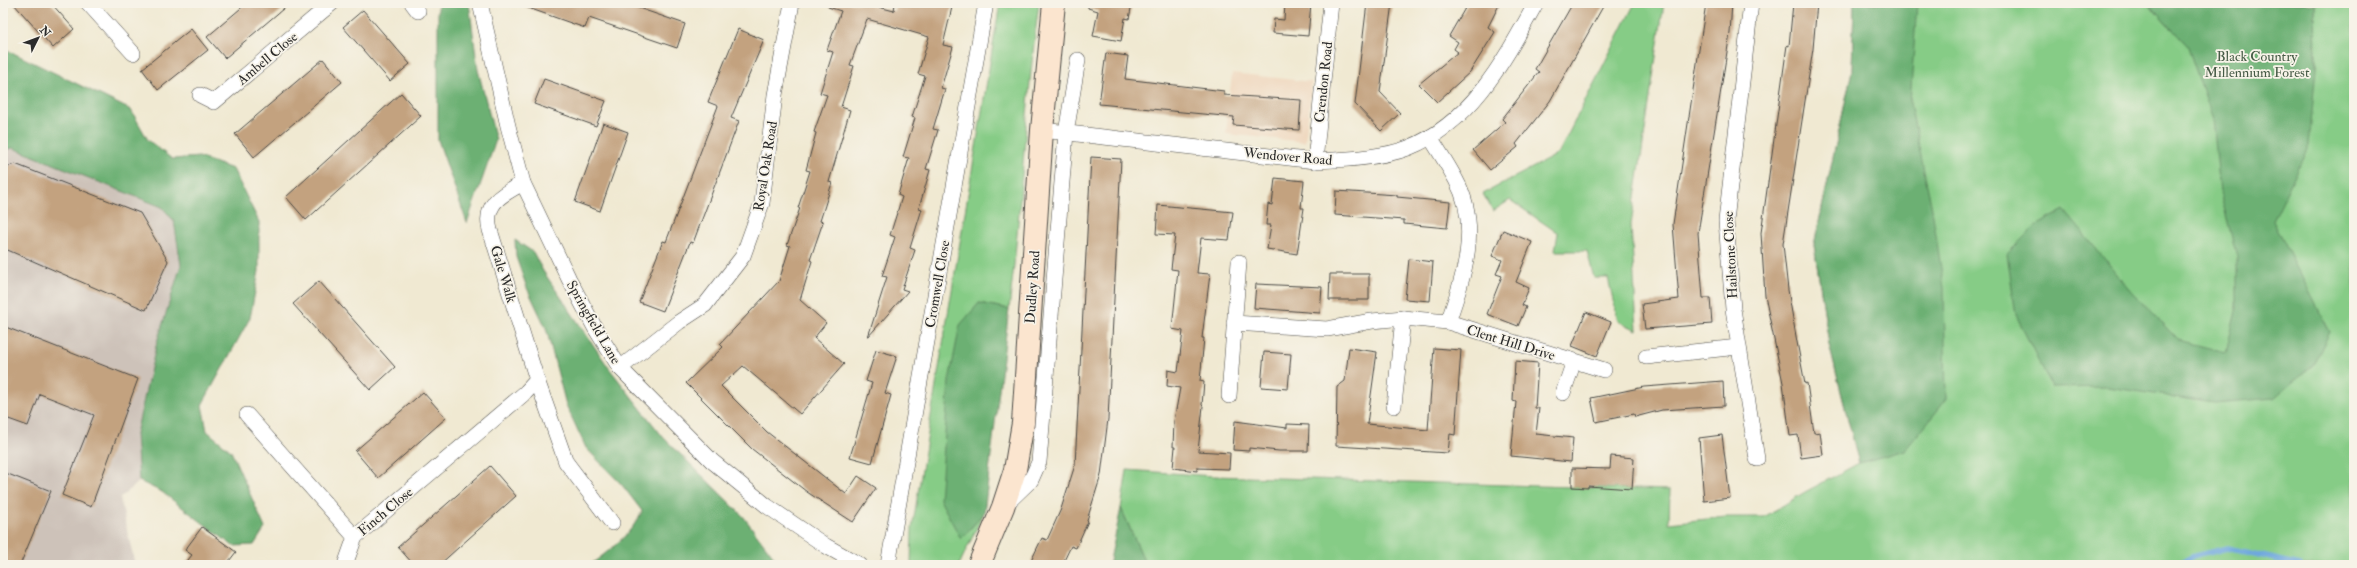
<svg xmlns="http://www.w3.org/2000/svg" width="2357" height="568" viewBox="0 0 2357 568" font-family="'IM FELL Double Pica',serif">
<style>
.built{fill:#efd6bc}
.industrial{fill:#cdc2b9}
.green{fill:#86cc86;stroke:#587c58}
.forest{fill:#6cb073;stroke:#4c6e4f}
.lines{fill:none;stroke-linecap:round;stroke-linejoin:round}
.stream{stroke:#6ea8de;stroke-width:5.5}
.building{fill:#c3a27f}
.minor-casing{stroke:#494844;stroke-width:16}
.secondary-casing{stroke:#494844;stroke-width:24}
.minor{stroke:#fff;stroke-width:15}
.secondary{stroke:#fbe5cf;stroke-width:22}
.labels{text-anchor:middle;stroke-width:3.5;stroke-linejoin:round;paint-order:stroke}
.park-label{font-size:14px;fill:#465b46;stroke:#f7f3e8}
.street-label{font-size:14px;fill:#2b2b2b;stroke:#f7f3e8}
</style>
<rect width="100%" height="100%" fill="#f7f3e8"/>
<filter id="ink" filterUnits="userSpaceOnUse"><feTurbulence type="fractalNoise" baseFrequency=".025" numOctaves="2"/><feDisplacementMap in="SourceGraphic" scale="8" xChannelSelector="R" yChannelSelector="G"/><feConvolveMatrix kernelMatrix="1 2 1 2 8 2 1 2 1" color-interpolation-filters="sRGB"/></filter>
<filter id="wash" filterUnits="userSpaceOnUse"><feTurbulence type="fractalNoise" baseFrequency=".012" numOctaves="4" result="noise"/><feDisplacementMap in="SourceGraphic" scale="16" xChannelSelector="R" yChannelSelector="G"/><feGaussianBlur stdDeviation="0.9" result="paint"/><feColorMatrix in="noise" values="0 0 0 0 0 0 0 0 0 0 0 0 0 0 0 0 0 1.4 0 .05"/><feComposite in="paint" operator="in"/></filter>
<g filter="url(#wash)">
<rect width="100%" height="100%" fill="#f0e9d2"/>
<!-- built -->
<path class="built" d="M1232,73L1312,82L1305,142L1226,134Z"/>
<!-- industrial -->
<path class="industrial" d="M13,148L162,207L213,265L140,481L120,498L135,565H3V150Z"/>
<!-- green -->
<g class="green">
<path d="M1000,3H1039C1025,105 1022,207 1009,309L979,303L961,539L984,513L959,565H914L911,563L912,529Z"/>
<path d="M1635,3H1664L1631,225L1637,330L1618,321L1608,278H1594L1587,251H1555L1558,233L1510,200L1493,211L1483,194L1558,154Z"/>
<path d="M1854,3H2148L2187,45L2316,68L2315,3H2354V565H1146L1121,508L1127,470L1213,476L1670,490L1669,523L1726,517H1764L1805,492L1859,463L1829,344L1814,245L1852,71Z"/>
</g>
<!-- forest -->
<g class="forest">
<path d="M438,3H469L478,70L496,140L467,223L438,140Z"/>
<path d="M1854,3H1917L1910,103L1932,209L1944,288L1946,400L1905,450L1859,463L1829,344L1814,245L1852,71Z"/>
<path d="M2148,3H2315L2316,68L2309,145L2273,221L2330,332L2313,365L2274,398L2214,403L2108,387L2052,388L2016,315L2007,254L2035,226L2064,210L2131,291L2178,340L2226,352L2237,307V257L2220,192L2213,119L2187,45Z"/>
<path d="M3,48L131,110L148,140L172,159L199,157L233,169L259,222V271L250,318L202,405L207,431L231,451L265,528L254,545L233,546L162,492L139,481L136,434L157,342L181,265L174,221L162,207L13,148L3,150Z"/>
<path d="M515,240L533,252L543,271L609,368L663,437L743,516L774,557L770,565H590C610,550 632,534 642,511L622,485L586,448L566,405L546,328L527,288L516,257Z"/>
<path d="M979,303L1009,309L984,513L961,539L940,500L949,381L960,325Z"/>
<path d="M1121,508L1146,565H1109Z"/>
</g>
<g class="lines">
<!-- stream -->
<path class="stream" d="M2176,565L2192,557L2228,548L2300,565"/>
</g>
<g id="blocks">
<!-- building -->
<g class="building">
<path d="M13,3H51L74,29L53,48Z"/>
<path d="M247,3H290L225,58L207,37Z"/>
<path d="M521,3H624L685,24L677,48L589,18L585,28L520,5Z"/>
<path d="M828,3H872L871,5L894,11L895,3H953L943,45L953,47L941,88L945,89L933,129L938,130L926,169L930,170L919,208L922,209L910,248L915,250L902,289L908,291L868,337L887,277L882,276L895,237L890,235L902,197L898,195L909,158L903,157L915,118L912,117L925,76L918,74L929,37L867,19L850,65L854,66L841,107L850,110L829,182L832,183L820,221L823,222L810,260L812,261L800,300L826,323L814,338L844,364L800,414L743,366L721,386L767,432L846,494L858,476L876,488L853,522L807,492L752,449L686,383L723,347L720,344L779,281L790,246L787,245L800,208H798L810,171L806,170L816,133L814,132L827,95L820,93L833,52L827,50L841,11L828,7Z"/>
<path d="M1088,3H1132L1129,19L1125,18L1121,41L1093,36L1098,11L1088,8Z"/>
<path d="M1285,3H1311L1308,36L1273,33L1274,19L1284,20Z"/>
<path d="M1367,3H1392L1380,92L1400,113L1381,131L1355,104Z"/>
<path d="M1468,3H1500L1488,27L1495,32L1470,72L1437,102L1419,84L1458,52L1454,49L1458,42L1449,36Z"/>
<path d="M1573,3H1605L1550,101L1516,144L1518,147L1490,170L1473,150L1505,122L1502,119L1539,72L1535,69Z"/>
<path d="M1706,3H1732L1730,33L1698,233L1703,298H1710L1712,324L1645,329L1642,304L1679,299L1673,224Z"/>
<path d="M1793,3H1817L1813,49L1783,244L1788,290L1797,342L1805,384L1807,383L1814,433L1820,432L1823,455L1801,458L1798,435L1790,436L1783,383L1765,296L1761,233L1787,45L1789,46Z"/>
<path d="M363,10L410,64L390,81L343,27Z"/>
<path d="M191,29L208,50L158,90L142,69Z"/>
<path d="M738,29L764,40L731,118L739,121L693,243L690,242L663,311L639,302L663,241L666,242L718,106L708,102Z"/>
<path d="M1106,53L1128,56L1125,79L1224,91V95L1301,100L1299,130L1233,125L1234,117L1099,104Z"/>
<path d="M323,59L342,82L254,157L235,134Z"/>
<path d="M544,79L606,101L596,126L534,104Z"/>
<path d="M401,93L421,116L306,220L286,197Z"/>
<path d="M603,123L628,132L600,211L575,202Z"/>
<path d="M1091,157L1121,159L1108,419L1101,475L1087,520L1088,521L1076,548L1071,546L1062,565H1040L1031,561L1042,538L1047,540L1061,509L1075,465Z"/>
<path d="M15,164L140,213L168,261L146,310L3,248V168Z"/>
<path d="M1275,178L1304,181L1301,208H1304L1297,254L1267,249L1271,225H1266L1268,204L1272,205Z"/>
<path d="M1336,191L1397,195V197L1450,202L1447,228L1404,224V220L1335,215Z"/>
<path d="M1158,205L1233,212L1229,240L1201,238L1197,273L1210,274L1202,338H1204L1200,381L1204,382L1202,405L1203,406L1198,451L1230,453L1229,469L1197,468V471L1173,468L1175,447H1173L1174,421L1180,388L1167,386L1168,370L1178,372L1183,331L1172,329L1178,270L1171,269L1175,235L1156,234Z"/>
<path d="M1503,230L1532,242L1516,282L1529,288L1522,305L1526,307L1518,326L1487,314L1502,276L1496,274L1502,260L1492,256Z"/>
<path d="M1409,259L1433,262L1430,301L1405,299Z"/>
<path d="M1330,274H1369V300H1329Z"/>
<path d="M319,281L395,367L370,390L293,304Z"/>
<path d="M1256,284L1322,287L1320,313L1254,308Z"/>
<path d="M1586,312L1611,322L1597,356L1572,346Z"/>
<path d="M3,326L138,379L91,507L62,495L94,415L40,394L28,426L3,417Z"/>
<path d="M1349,348L1377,352L1367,424L1428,430L1434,348L1461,350L1455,435L1450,434L1448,453L1336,446L1337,387L1345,381Z"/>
<path d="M876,350L897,356L885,393L891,395L872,463L850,457L872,383L866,381Z"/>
<path d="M1264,352L1291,354L1288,389L1261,387Z"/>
<path d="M1515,361L1538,363L1535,408H1539L1536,434L1573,438L1571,462L1511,456L1516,402L1513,401Z"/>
<path d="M1723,381L1724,406L1662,410L1635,417L1634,414L1596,422L1591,398L1644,387Z"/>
<path d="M423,392L446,418L378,478L355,451Z"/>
<path d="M1235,421L1287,428V424L1309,425L1308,451H1279L1249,448V451L1233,450Z"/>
<path d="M1722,435L1730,498L1704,501L1699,438Z"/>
<path d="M1611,456L1634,458L1632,489L1588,486V488L1572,487V468L1610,469Z"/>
<path d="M490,466L516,496L439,565H414L398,547Z"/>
<path d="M3,472L51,491L20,565H3Z"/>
<path d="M202,527L236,552L226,565H184L192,555L185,550Z"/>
</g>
</g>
</g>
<g filter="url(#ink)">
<use href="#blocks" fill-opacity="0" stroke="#494844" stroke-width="1"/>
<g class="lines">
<defs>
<g id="minor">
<path d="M88,3L133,53"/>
<path d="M412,3L418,11"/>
<path d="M480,3L508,126L523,183L569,279L595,328L620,368L712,461L767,506L826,546L860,565"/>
<path d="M1751,3L1726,221L1733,309L1757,459"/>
<path d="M200,95L214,102L332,3"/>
<path d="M1042,130L1315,161C1343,160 1382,158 1408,148C1472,123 1505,59 1536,3"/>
<path d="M1315,161L1331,3"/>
<path d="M523,183C503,194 483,203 490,230L537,380L566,462L612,523"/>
<path d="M1448,322L1604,370"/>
<path d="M1234,323L1327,329L1372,321L1403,318L1448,322C1464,276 1481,226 1456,180C1448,165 1439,151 1430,137"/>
<path d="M1646,357L1738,347"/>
<path d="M620,368L679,322L705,305L743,256L762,203L775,95L792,3"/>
<path d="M1563,393L1574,361"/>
<path d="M1229,396L1239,262"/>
<path d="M1394,406L1403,318"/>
<path d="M247,415L355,537L526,392L537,380"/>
<path d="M1004,506L1031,480L1039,462L1066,133L1078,60"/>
<path d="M345,565L355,537"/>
<path d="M888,565L986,3"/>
</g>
<path id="secondary" d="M979,565L1003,507L1015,470L1023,423L1042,130L1054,3"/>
</defs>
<!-- minor casing -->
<use href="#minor" class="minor-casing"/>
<!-- secondary casing -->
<use href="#secondary" class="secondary-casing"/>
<!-- minor -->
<use href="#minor" class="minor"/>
<!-- secondary -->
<use href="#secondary" class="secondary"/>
</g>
</g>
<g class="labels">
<!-- park labels -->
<g class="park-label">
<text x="2257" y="61">Black Country<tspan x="2257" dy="16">Millennium Forest</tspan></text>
</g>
<!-- street labels -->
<g class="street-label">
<text transform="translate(267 58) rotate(-40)" y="5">Ambell Close</text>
<text transform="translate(1323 82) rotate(-84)" y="5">Crendon Road</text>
<text transform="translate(1288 156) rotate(5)" y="5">Wendover Road</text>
<text transform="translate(765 166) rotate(-81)" y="5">Royal Oak Road</text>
<text transform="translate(1730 255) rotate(-93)" y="5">Hailstone Close</text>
<text transform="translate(504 274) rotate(73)" y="5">Gale Walk</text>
<text transform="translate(937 284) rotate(-80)" y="5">Cromwell Close</text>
<text transform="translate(1032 287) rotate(-86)" y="5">Dudley Road</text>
<text transform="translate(594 322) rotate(60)" y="5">Springfield Lane</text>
<text transform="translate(1511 342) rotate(17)" y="5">Clent Hill Drive</text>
<text transform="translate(385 511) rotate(-40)" y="5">Finch Close</text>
</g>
</g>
<!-- margin -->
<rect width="2357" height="568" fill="none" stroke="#f7f3e8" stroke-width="16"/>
<!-- north arrow -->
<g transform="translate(38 38) rotate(48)" stroke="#f7f3e8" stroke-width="3" paint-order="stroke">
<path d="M0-3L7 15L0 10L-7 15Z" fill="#2b2b2b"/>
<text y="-6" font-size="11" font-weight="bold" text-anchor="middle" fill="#2b2b2b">N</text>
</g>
</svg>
